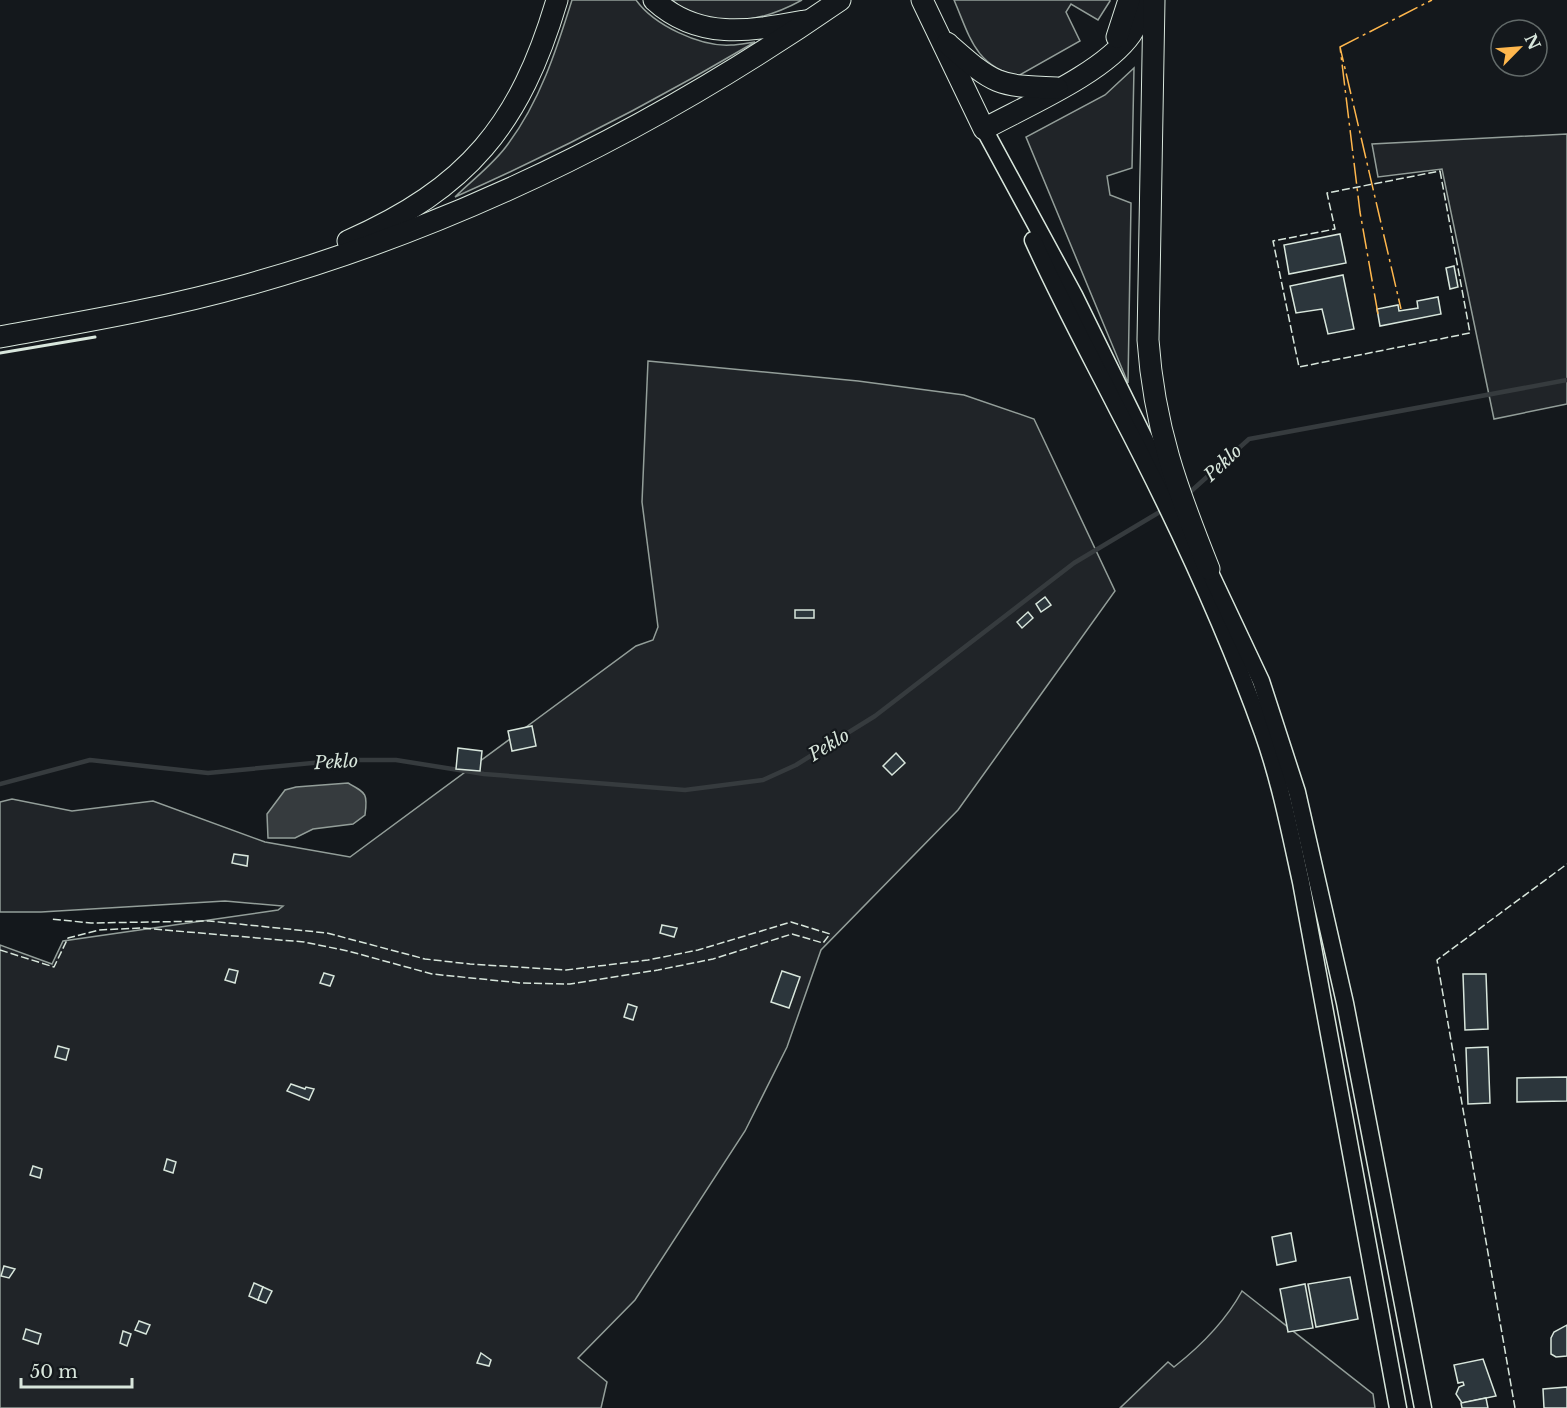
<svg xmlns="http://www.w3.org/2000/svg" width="1567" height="1408" viewBox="0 0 1567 1408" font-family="'Libre Baskerville',serif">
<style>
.green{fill:#202428;stroke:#939e99;stroke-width:1.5}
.water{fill:#363b3e;stroke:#939e99;stroke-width:1.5}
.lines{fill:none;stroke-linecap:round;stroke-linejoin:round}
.stream{stroke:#363b3e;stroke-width:4.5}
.building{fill:#2c363c;stroke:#d8e6dc;stroke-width:1.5}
.minor-casing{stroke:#d8e6dc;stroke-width:19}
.major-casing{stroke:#d8e6dc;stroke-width:23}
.minor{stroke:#14181c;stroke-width:16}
.major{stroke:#14181c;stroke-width:21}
.fence{stroke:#d8e6dc;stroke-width:1.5;stroke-dasharray:8 3;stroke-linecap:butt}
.wall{stroke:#d8e6dc;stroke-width:3}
.power{stroke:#ffb74d;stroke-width:1.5;stroke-dasharray:21 4.5 3 4.5;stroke-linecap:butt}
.labels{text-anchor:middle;stroke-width:4.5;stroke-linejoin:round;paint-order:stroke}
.water-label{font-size:18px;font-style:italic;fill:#d8e6dc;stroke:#14181c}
</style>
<rect width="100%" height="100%" fill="#14181c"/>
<!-- green -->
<g class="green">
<path d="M572,0H636C654,25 700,47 731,45C739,45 747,43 755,42C657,100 559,151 455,197C472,180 494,164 508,144C540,101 556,51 572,0Z"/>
<path d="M672,0H802C762,22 710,33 672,0Z"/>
<path d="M954,0H1110V1L1098,20L1071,4L1066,12L1080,41L1018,76C975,66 970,37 954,0Z"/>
<path d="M1134,68L1132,168L1107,176L1110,195L1131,203L1128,383L1026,137L1105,95Z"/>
<path d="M1567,134V404L1494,419L1442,169L1378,177L1372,144Z"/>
<path d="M648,361L858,381L964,395L1034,419L1115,591L958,810L821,950L787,1047L745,1131L635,1300L578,1358L607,1382L601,1408H0V945L52,964L63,941L278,910L283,906L225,901L41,912H0V802L12,799L72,811L153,801L265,842L350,857L636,646L653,640L658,627L642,502Z"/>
<path d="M1242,1291L1373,1394L1375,1408H1120L1168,1362L1174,1367C1202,1345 1225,1322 1242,1291Z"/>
</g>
<!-- water -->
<path class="water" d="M348,783C366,793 368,793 365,815L353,824L313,829L295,838H268L267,814L285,790L296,787Z"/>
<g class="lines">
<!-- stream -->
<g class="stream">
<path d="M1188,494L1249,439L1567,380"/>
<path d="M0,784L90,760L208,773L344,760H396L484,774L685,790L763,780L796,765L875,716L1074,563L1163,510"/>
</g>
</g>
<!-- building -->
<g class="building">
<path d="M1340,234L1346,263L1289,274L1284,245Z"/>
<path d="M1454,266L1458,287L1450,289L1446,268Z"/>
<path d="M1343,275L1354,329L1328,334L1322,309L1296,313L1290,286Z"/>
<path d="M1438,297L1441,314L1380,326L1377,309L1398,305L1399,311L1418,308L1417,301Z"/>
<path d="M1045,597L1051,605L1041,612L1036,604Z"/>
<rect x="795" y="610" width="19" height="8"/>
<path d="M1028,612L1033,618L1022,628L1017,622Z"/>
<path d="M532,726L536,746L512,751L508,731Z"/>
<path d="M458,748L482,751L480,771L456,769Z"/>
<path d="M896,753L905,763L892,775L883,766Z"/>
<path d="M234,854L248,856L247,866L232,863Z"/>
<path d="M662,925L677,928L674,937L660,933Z"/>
<path d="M229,969L238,971L235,983L225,980Z"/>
<path d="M782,971L800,977L789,1008L771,1002Z"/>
<path d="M324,973L334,976L330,986L320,983Z"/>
<path d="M1463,974H1486L1488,1029L1465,1030Z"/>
<path d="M628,1004L637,1007L633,1020L624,1017Z"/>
<path d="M58,1046L69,1049L66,1060L55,1057Z"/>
<path d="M1488,1047L1490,1103L1468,1104L1466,1048Z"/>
<path d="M1567,1077V1101L1517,1102V1078Z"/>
<path d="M291,1084L305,1089L306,1087L314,1089L309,1100L287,1091Z"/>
<path d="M167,1159L176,1162L173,1173L164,1170Z"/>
<path d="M33,1166L42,1169L40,1178L30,1175Z"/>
<path d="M1291,1233L1296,1261L1277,1265L1272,1237Z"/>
<path d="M4,1266L15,1269L9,1278L1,1276Z"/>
<path d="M1350,1277L1358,1319L1316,1327L1308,1284Z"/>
<path d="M254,1283L263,1287L258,1300L249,1296Z"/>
<path d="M1305,1284L1313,1328L1288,1332L1280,1289Z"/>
<path d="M263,1287L272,1291L266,1303L258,1300Z"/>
<path d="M139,1321L150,1325L146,1334L135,1330Z"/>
<path d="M1567,1325V1356L1556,1357L1551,1354V1338L1554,1332Z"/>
<path d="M26,1329L41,1334L38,1344L23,1339Z"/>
<path d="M123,1331L131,1334L127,1346L120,1343Z"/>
<path d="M481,1353L491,1360L489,1366L477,1363Z"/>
<path d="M1483,1359L1496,1396L1462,1403L1456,1394L1459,1387L1464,1385L1463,1382L1458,1383L1454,1365Z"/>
<path d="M1567,1387V1408H1544L1543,1389Z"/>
<path d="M1486,1398L1488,1408H1462L1461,1403Z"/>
</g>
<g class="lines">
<defs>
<g id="minor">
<path d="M984,129L1074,295L1173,497"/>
<path d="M1033,240C1059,298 1089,353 1118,410C1172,513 1224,624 1263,733C1280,781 1290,832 1301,882L1398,1408"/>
<path d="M1204,560L1261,681L1297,792L1345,1003L1423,1408"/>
</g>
<g id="major">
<path d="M654,0C699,41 750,31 805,21"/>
<path d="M922,0L984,129C1026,106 1104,73 1131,34C1138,24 1142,12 1145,0"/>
<path d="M1154,0L1148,340C1154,427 1177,489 1209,569"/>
<path d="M1117,37L1129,0"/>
<path d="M947,43C994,84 995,86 1057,88"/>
<path d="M348,241C468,188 520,125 557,0"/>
<path d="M0,337C83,322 166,308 247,285C462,225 658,126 840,0"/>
</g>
</defs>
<!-- minor casing -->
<use href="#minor" class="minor-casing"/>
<!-- major casing -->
<use href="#major" class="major-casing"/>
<!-- minor -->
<use href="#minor" class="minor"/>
<!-- major -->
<use href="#major" class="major"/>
<!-- fence -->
<g class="fence">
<path d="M1440,171L1470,333L1299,367L1273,241L1335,229L1327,193Z"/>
<path d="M0,950L54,967L68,938L99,930L142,928L304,942L348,951L432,974L521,983L570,984L658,970L713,959L792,934L823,943L830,934L791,922L698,950L648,960L566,970L470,964L425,959L327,933L209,921L91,923L51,919"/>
<path d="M1515,1408L1437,960L1567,864"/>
</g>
<!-- wall -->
<path class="wall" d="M0,353L95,337"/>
<!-- power -->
<g class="power">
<path d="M1340,47L1432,0"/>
<path d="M1378,314L1360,212L1340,47L1401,309"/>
</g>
</g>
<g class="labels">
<!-- water labels -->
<g class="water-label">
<text transform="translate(1223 463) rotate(-43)" y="6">Peklo</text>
<text transform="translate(829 745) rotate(-32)" y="6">Peklo</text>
<text transform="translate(336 762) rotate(-3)" y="6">Peklo</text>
</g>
</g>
<!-- north arrow -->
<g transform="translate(1519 48) rotate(65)"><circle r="28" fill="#14181c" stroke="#626a69" stroke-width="1.5"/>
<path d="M0-4.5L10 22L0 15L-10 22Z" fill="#ffb74d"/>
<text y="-9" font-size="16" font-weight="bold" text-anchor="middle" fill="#d8e6dc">N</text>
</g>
<!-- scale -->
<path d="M21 1378v9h111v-9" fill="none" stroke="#d8e6dc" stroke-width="3"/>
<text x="30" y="1378" font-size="18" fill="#d8e6dc" stroke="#14181c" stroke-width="4.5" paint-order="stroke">50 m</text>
</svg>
